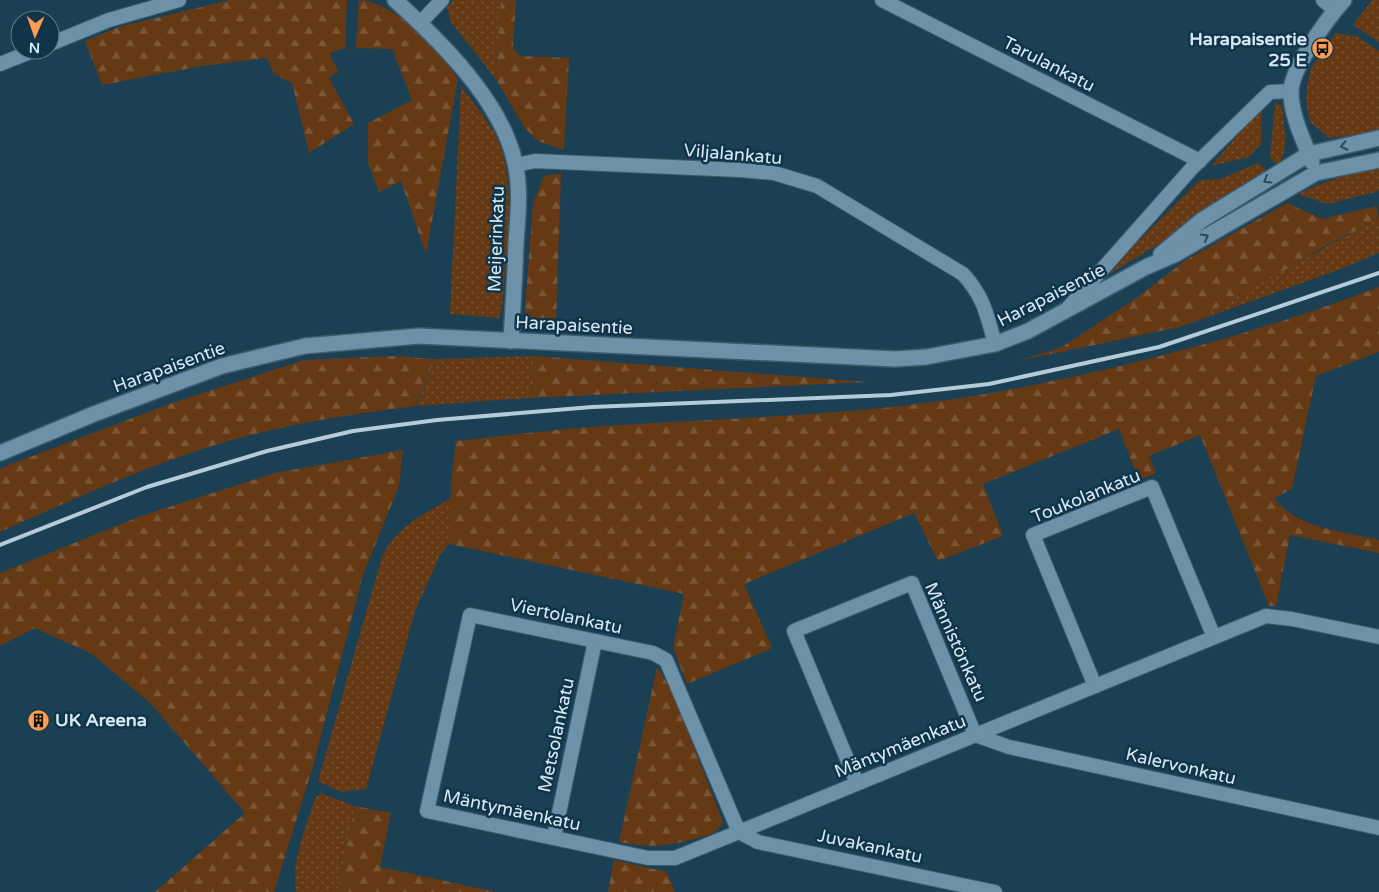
<svg xmlns="http://www.w3.org/2000/svg" width="1379" height="892" viewBox="0 0 1379 892" font-family="'Varela Round',sans-serif">
<style>
.green{fill:url(#green-dots)}
.forest{fill:url(#forest-firs)}
.lines{fill:none;stroke-linecap:round;stroke-linejoin:round}
.street-casing{stroke:#3c5c6d;stroke-width:16}
.secondary-casing{stroke:#3c5c6d;stroke-width:18}
.street{stroke:#6c91a9;stroke-width:14}
.secondary{stroke:#6c91a9;stroke-width:15}
.rail{stroke:#b5cbd9;stroke-width:4}
.oneway{stroke:#274b60}
.labels{text-anchor:middle;stroke-width:5;stroke-linejoin:round;paint-order:stroke}
.poi-label{font-size:18px;font-weight:bold;fill:#d6e9f6;stroke:#103448;text-anchor:end}
.street-label{font-size:18px;fill:#d6e9f6;stroke:#103448}
</style>
<defs>
<pattern id="green-dots" width="8" height="8" patternUnits="userSpaceOnUse" patternTransform="scale(1.25)"><rect width="8" height="8" fill="#653914"/><path d="M2 2h.1M6 6h.1" fill="none" stroke="#7a5637" stroke-width="1.8" stroke-linecap="round"/></pattern>
<pattern id="forest-firs" width="22" height="20" patternUnits="userSpaceOnUse" patternTransform="scale(1.25)"><rect width="22" height="20" fill="#653914"/><path d="M5 1l3.5 6h-7zM16 11l3.5 6h-7z" fill="#7a5637"/></pattern>
</defs>
<rect width="100%" height="100%" fill="#1b3f53"/>
<!-- green -->
<g class="green">
<path d="M454,0H501L495,78L450,21L447,7Z"/>
<path d="M1372,0H1379V42L1353,25Z"/>
<path d="M1336,33L1356,36L1379,51V132L1329,138L1310,122L1306,102L1307,87L1311,68Z"/>
<path d="M461,86C476,107 496,129 503,154C515,198 505,262 502,308L499,318L450,314Z"/>
<path d="M1275,102L1282,106L1286,143L1281,161L1276,165L1270,157Z"/>
<path d="M1262,107L1261,144L1249,157L1211,166Z"/>
<path d="M1258,163L1267,172L1220,200L1164,241L1099,280L1200,180L1221,179Z"/>
<path d="M1379,168V191L1372,193L1327,204L1298,194C1325,181 1350,173 1379,168Z"/>
<path d="M1379,219V253L1341,269L1180,327C1247,292 1311,253 1379,219Z"/>
<path d="M534,356L529,398L416,406L435,359Z"/>
<path d="M451,498L449,544L440,555L415,611L366,789L341,792L318,781L381,560C393,528 423,515 451,498Z"/>
<path d="M320,793L355,806L337,892H296C291,861 306,828 315,798Z"/>
</g>
<!-- forest -->
<g class="forest">
<path d="M230,0H347L345,48L329,53L338,71L329,78L354,124L309,153L292,83L274,74L267,58L202,66L102,85L85,41L119,27Z"/>
<path d="M359,0C378,0 404,19 418,30C433,43 446,63 458,79L426,254L401,181L379,192L368,163V123L412,100L392,49L356,48Z"/>
<path d="M501,0H516L513,48L520,56L569,58L564,150L538,141L525,128L495,78Z"/>
<path d="M561,173L556,321L524,322L533,203L544,176Z"/>
<path d="M1287,203L1322,219L1377,206L1379,219L1319,249L1275,276L1180,327L1018,361L1062,347L1135,299L1186,260Z"/>
<path d="M1379,287V352L1316,376L1292,489L1274,498C1297,529 1344,531 1379,540V553L1290,535L1276,606H1269L1200,435L1149,456L1156,473L1139,480L1119,429L983,484L1003,536L938,561L914,513L744,584L772,648L687,684L673,648L684,594L449,544L451,485L456,441C511,435 566,428 621,425C746,417 873,415 997,392C1127,368 1255,334 1379,287Z"/>
<path d="M394,356L435,359L415,406C361,413 305,421 251,435C164,457 81,496 0,532V469L9,465L172,403L304,360Z"/>
<path d="M534,356L868,382L529,398Z"/>
<path d="M403,450L399,486L363,575L313,766L274,892H155L245,813L151,704L92,654L35,628L0,646V573L141,516L275,473Z"/>
<path d="M657,667L672,691L723,822L715,833C678,844 658,850 619,842Z"/>
<path d="M355,806L391,813L380,867L496,892H337Z"/>
<path d="M614,860L667,872L675,892H608Z"/>
</g>
<g class="lines">
<defs>
<g id="street">
<path d="M882,0L1200,161"/>
<path d="M1323,0L1335,10"/>
<path d="M420,23L442,0"/>
<path d="M50,44L109,20L179,0"/>
<path d="M0,64L35,50"/>
<path d="M516,165L535,161L740,170L774,173L817,186L963,274C984,297 987,315 995,344"/>
<path d="M1068,308L1192,168L1270,92L1291,91"/>
<path d="M1095,686L1033,535L1152,487L1214,637"/>
<path d="M857,783L794,631L912,583L975,735L1009,747L1379,828"/>
<path d="M554,837L595,641"/>
<path d="M995,892L758,842L739,832L666,660L653,653L470,615L427,811L648,858H675L739,832L1266,616L1292,619L1379,637"/>
</g>
<g id="secondary">
<path d="M395,0C440,41 502,101 515,163C521,189 518,216 516,242C515,275 513,308 511,341"/>
<path d="M1312,162C1304,141 1291,116 1291,92C1291,68 1327,19 1344,0"/>
<path d="M1161,254L1202,220L1309,154L1379,138"/>
<path d="M0,453L94,414L222,366L305,346L419,336L895,359L926,357L995,344L1028,331L1146,267L1176,254L1316,173L1379,160"/>
</g>
</defs>
<!-- street casing -->
<use href="#street" class="street-casing"/>
<!-- secondary casing -->
<use href="#secondary" class="secondary-casing"/>
<!-- street -->
<use href="#street" class="street"/>
<!-- secondary -->
<use href="#secondary" class="secondary"/>
<!-- rail -->
<path class="rail" d="M0,545L147,487L267,451L353,431L437,420L592,407L891,395L989,384L1159,347L1379,273"/>
</g>
<!-- one-way arrows -->
<defs><path id="oneway-chevron" d="M-2-3.5L2.5 0L-2 3.5" fill="none" stroke-width="1.6" stroke-linecap="round" stroke-linejoin="round" transform="scale(1.25)"/></defs>
<g class="oneway">
<use href="#oneway-chevron" transform="translate(1344 146) rotate(168)"/>
<use href="#oneway-chevron" transform="translate(1267 180) rotate(148)"/>
<use href="#oneway-chevron" transform="translate(1205 237) rotate(-30)"/>
</g>
<!-- icons -->
<defs>
<symbol id="bus-disc" viewBox="-11 -11 22 22"><circle r="9.5" fill="#fc9d53" stroke="#103448"/><path d="M-5-6H5V4H4V6H2V4H-2V6H-4V4H-5ZM-3.5-4V0h7V-4ZM-3.5 1.2v1.5H-2V1.2ZM2 1.2v1.5H3.5V1.2Z" fill="#111"/></symbol>
<symbol id="building-disc" viewBox="-11 -11 22 22"><circle r="9.5" fill="#fc9d53" stroke="#103448"/><path d="M-4-6H4V6H1V3H-1V6H-4ZM-2.5-4.3h1.7v1.8h-1.7ZM.8-4.3h1.7v1.8H.8ZM-2.5-1h1.7V.8h-1.7ZM.8-1h1.7V.8H.8Z" fill="#111"/></symbol>
</defs>
<g fill-rule="evenodd">
<use href="#bus-disc" x="1310" y="36" width="25" height="25"/>
<use href="#building-disc" x="26" y="708" width="25" height="25"/>
</g>
<g class="labels">
<!-- poi labels -->
<g class="poi-label">
<text x="1307" y="45">Harapaisentie<tspan x="1307" dy="21">25 E</tspan></text>
<text x="55" y="726" text-anchor="start">UK Areena</text>
</g>
<!-- street labels -->
<g class="street-label">
<text transform="translate(1049 64) rotate(27)" y="6">Tarulankatu</text>
<text transform="translate(733 154) rotate(5)" y="6">Viljalankatu</text>
<text transform="translate(496 239) rotate(-88)" y="6">Meijerinkatu</text>
<text transform="translate(1051 295) rotate(-27)" y="6">Harapaisentie</text>
<text transform="translate(574 325) rotate(3)" y="6">Harapaisentie</text>
<text transform="translate(169 367) rotate(-20)" y="6">Harapaisentie</text>
<text transform="translate(1086 496) rotate(-22)" y="6">Toukolankatu</text>
<text transform="translate(566 616) rotate(12)" y="6">Viertolankatu</text>
<text transform="translate(956 642) rotate(66)" y="6">Männistönkatu</text>
<text transform="translate(556 735) rotate(-78)" y="6">Metsolankatu</text>
<text transform="translate(900 746) rotate(-22)" y="6">Mäntymäenkatu</text>
<text transform="translate(1181 766) rotate(13)" y="6">Kalervonkatu</text>
<text transform="translate(512 810) rotate(12)" y="6">Mäntymäenkatu</text>
<text transform="translate(870 846) rotate(12)" y="6">Juvakankatu</text>
</g>
</g>
<!-- north arrow -->
<g transform="translate(35 35) rotate(182)"><circle r="24" fill="#103448" stroke="#5f7c8e"/>
<path d="M0-4L9 19L0 12L-9 19Z" fill="#fc9d53"/>
<text y="-8" font-size="14" font-weight="bold" text-anchor="middle" fill="#d6e9f6">N</text>
</g>
</svg>
